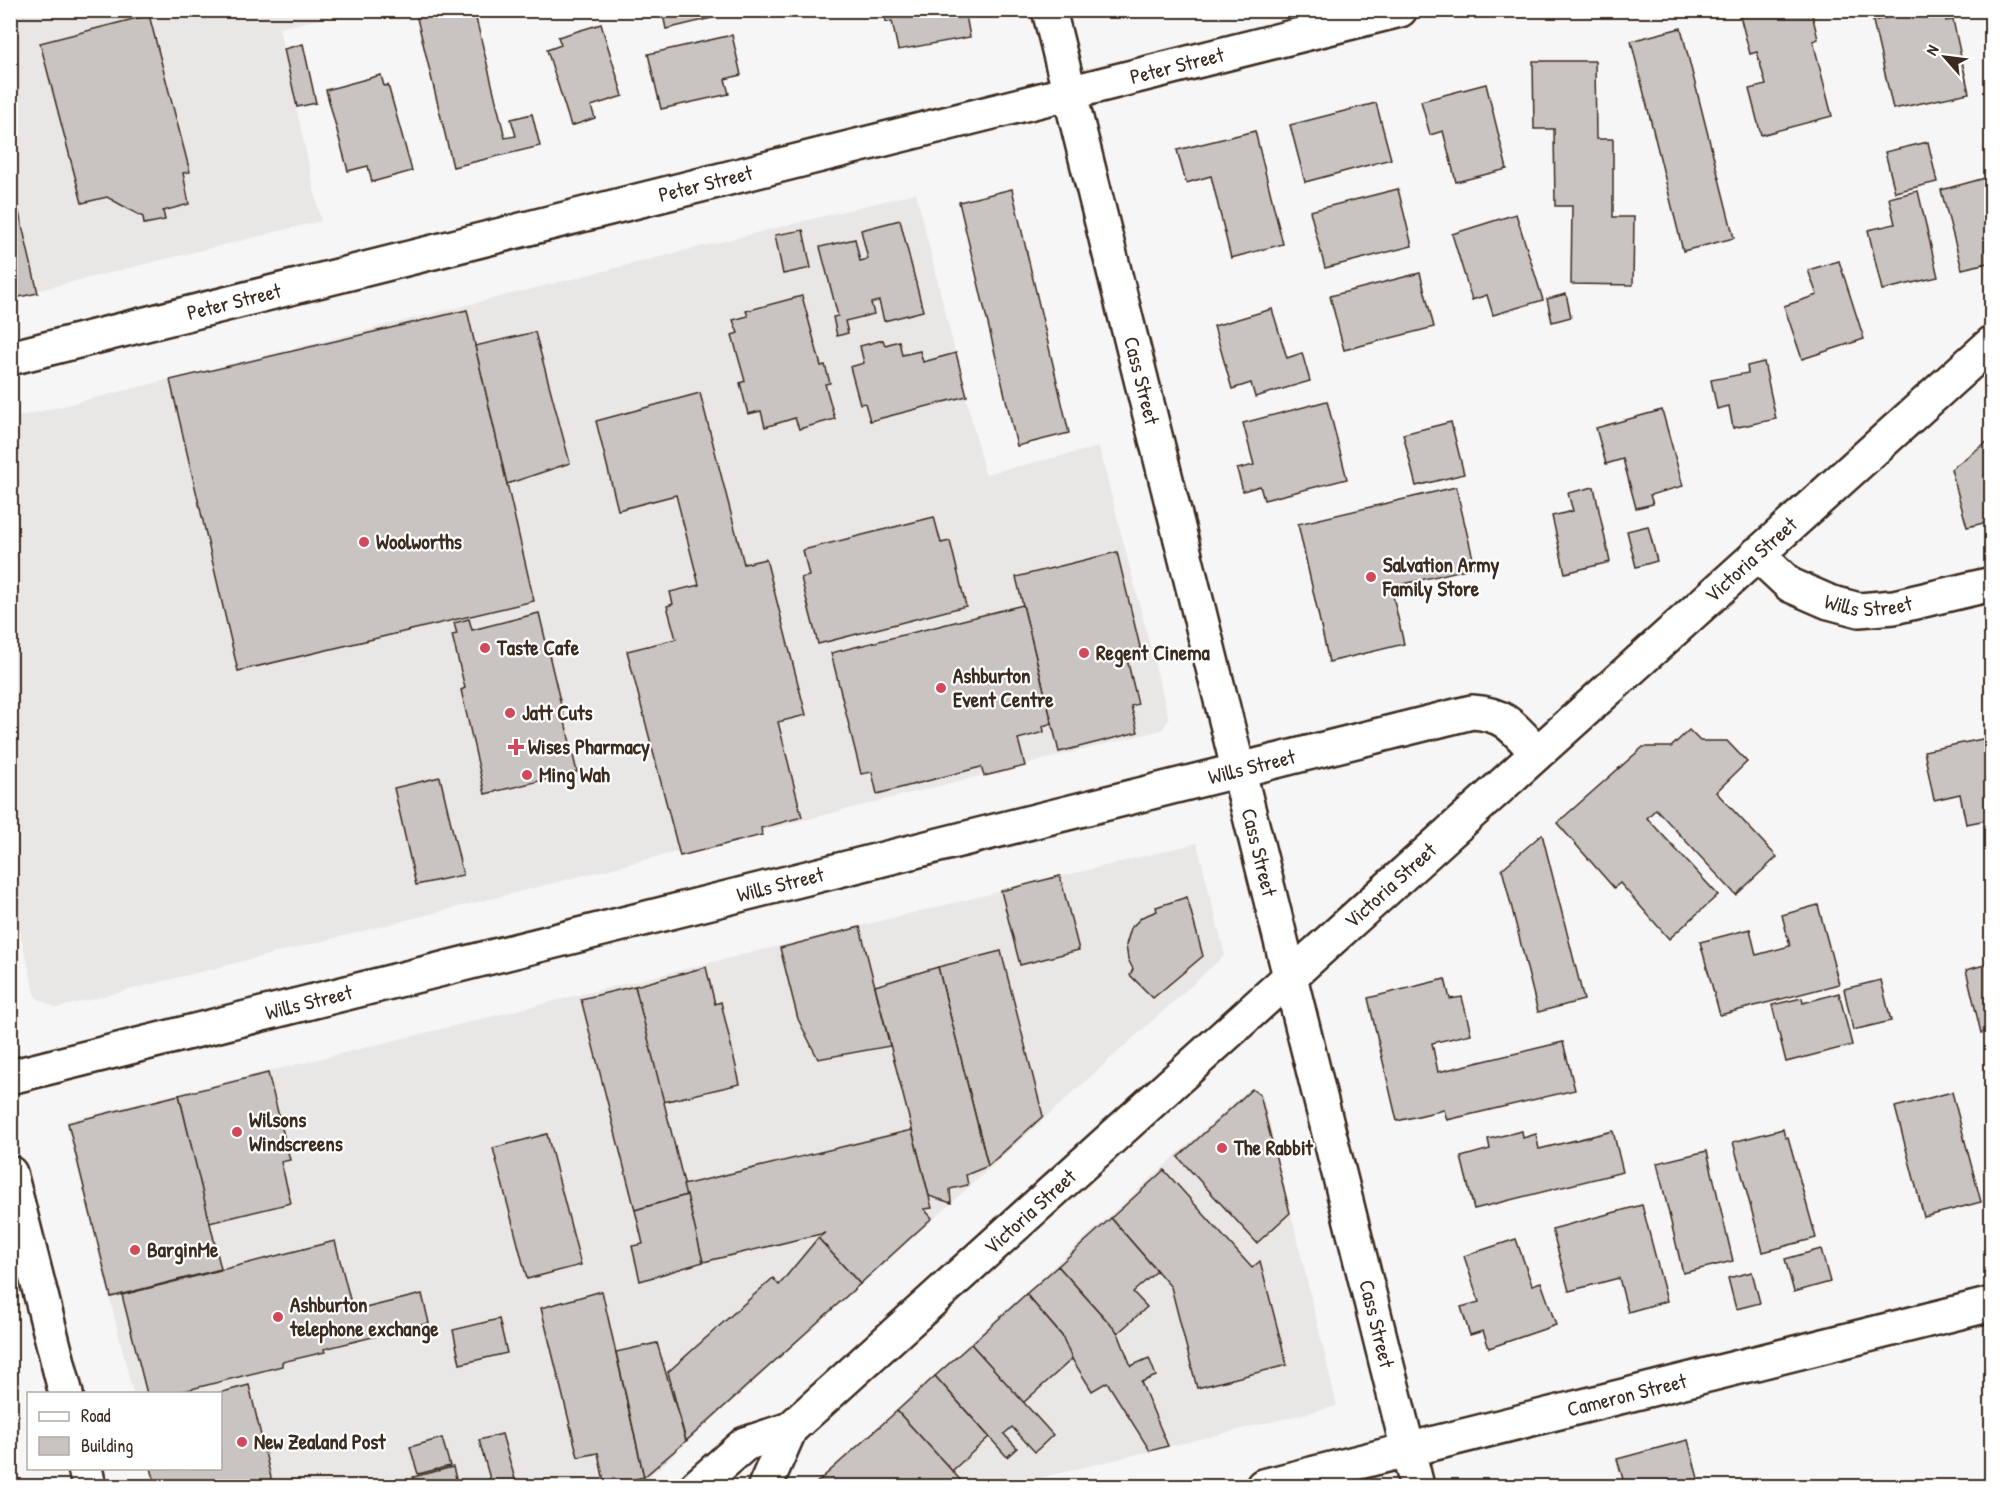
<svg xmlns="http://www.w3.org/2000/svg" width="2002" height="1497" viewBox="0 0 2002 1497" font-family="'Patrick Hand',sans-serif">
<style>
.built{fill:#e9e7e6}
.building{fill:#c9c3c1;stroke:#3b2a1e;stroke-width:1.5}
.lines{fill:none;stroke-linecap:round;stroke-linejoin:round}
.street-casing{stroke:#3b2a1e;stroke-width:38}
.secondary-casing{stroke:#3b2a1e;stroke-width:38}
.street{stroke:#fff;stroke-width:33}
.secondary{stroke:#fff;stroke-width:33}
.poi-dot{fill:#d1495b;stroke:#fff;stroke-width:2}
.labels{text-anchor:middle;stroke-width:4.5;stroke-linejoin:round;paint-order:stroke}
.street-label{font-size:21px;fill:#3b2a1e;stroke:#fff}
.poi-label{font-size:21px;font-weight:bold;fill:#3b2a1e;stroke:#fff;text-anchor:start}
</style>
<rect width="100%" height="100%" fill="#f7f6f6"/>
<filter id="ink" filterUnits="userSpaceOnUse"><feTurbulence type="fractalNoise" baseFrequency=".0167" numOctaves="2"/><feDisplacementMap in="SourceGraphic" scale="12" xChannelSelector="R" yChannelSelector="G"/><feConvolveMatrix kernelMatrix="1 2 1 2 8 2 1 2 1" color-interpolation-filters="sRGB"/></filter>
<g filter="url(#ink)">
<!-- built -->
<g class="built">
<path d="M10,11H356L279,28L321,221L11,297Z"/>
<path d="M916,193L985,474L1099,447L1169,719L1162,730L57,1008L36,998L11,895L10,419Z"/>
<path d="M1197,843L1225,955L639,1486H156L151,1469L220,1468V1394L133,1393L66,1121Z"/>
<path d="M1249,1089L1263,1096L1337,1406L1007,1486H812Z"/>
</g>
<!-- building -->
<g class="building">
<path d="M415,10H474L505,138L516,136L511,119L532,114L540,146L453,167Z"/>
<path d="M662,10H711L712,18L666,29Z"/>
<path d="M884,10H965L970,37L898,50L892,21L886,22Z"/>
<path d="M1744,10H1811L1818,39L1813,41L1832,116L1761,135L1749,89L1766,85L1757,52L1750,54L1739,12Z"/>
<path d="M1894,10H1944L1946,21L1953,20L1969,93L1893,109L1873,21L1895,16Z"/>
<path d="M149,15L190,172L183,173L189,204L163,211L165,220L144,224L143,217L107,197L82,203L40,43Z"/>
<path d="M601,24L623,96L591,106L595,118L571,126L547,50L561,45L558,37Z"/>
<path d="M1681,28L1734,238L1683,251L1631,41Z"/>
<path d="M732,35L741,75L725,79L729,94L661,109L648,54Z"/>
<path d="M303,44L316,103L297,107L284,49Z"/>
<path d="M1533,61H1595L1596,139H1613V217H1634L1633,285L1571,284L1572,206H1555L1554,129H1534Z"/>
<path d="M381,75L384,86L388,85L412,171L372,182L368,166L348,171L326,90Z"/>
<path d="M1486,84L1507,169L1456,182L1443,131L1430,135L1421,101Z"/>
<path d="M1376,103L1391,159L1305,182L1290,125Z"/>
<path d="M1255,131L1283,244L1231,258L1211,176L1186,183L1177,150Z"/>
<path d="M1928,142L1937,182L1895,192L1885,152Z"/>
<path d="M1989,177L1992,186V262L1962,269L1941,190Z"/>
<path d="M1012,189L1069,433L1017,446L959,202Z"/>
<path d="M1398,189L1412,246L1325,268L1310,211Z"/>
<path d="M1918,191L1938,277L1882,290L1868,230L1895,224L1889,198Z"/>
<path d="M16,200L38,293L10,299V202Z"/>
<path d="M1516,214L1543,300L1493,315L1487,295L1472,300L1452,234Z"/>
<path d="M900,220L923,311L884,321L879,301L871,303L874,314L845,321L848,333L837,336L833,317L838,316L820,247L855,239L860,261L868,259L861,230Z"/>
<path d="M803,230L811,268L783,274L775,235Z"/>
<path d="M1839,261L1864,339L1802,359L1784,306L1817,295L1808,270Z"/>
<path d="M1420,273L1434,327L1344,350L1330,296Z"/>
<path d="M1566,294L1571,317L1552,322L1547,299Z"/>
<path d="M802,296L821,366L825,365L830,383L825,384L835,419L799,429L795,418L765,427L761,411L748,414L740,383L745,381L732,335L738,333L733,320L748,316L746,311Z"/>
<path d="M1272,309L1287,358L1302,353L1310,381L1255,397L1251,383L1232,389L1214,326Z"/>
<path d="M467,310L534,601L238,671L170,380Z"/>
<path d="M535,332L570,463L507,484L475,346Z"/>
<path d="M883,340L885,345L899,341L902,355L920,351L923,362L956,353L967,396L870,421L865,403L860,404L850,367L864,363L860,346Z"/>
<path d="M1764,362L1776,419L1733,428L1729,406L1717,409L1711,380L1748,373L1747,366Z"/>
<path d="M700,393L744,564L766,559L806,715L778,722L802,817L761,828L762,835L680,856L627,651L676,639L667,606L673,604L670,592L699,585L676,495L618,510L596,421Z"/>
<path d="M1327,401L1347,479L1264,500L1260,486L1243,491L1237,469L1254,465L1243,423Z"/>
<path d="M1662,410L1683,486L1650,495L1653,504L1636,508L1623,459L1606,464L1596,428Z"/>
<path d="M1451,422L1464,474L1416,486L1403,434Z"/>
<path d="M1992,438V521L1967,527L1951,469Z"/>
<path d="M1456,487L1475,567L1391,587L1404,644L1329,662L1298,524Z"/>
<path d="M1594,487L1610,562L1565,573L1552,516L1573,511L1568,493Z"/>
<path d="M934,517L941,543L950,541L966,606L818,644L801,578L809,576L803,550Z"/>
<path d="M1648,526L1657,561L1636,567L1627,531Z"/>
<path d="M1117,552L1141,651L1126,655L1138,704L1131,706L1138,732L1059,752L1016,577Z"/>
<path d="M1023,605L1052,723L1043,726L1044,732L1018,739L1025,766L984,776L981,767L877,794L872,772L861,774L831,653Z"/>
<path d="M539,613L577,772L485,794L461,690L465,688L452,635L457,634L454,623L469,619L472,630Z"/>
<path d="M1689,730L1700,741H1727L1747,762L1716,792L1777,857L1736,895L1656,809L1647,818L1718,895L1669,939L1620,883L1614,888L1557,823L1643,747H1671Z"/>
<path d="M1992,737V819L1966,824L1960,794L1934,800L1924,751Z"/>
<path d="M440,777L463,875L416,885L394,788Z"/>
<path d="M1542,834L1584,1000L1538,1012L1502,869Z"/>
<path d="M1060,876L1079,950L1020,965L1001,891Z"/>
<path d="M1187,897L1203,956L1153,998L1130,975L1133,969L1128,959L1126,945L1131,928L1142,917L1157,911L1156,907Z"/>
<path d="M1818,905L1839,984L1720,1015L1700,942L1750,929L1756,955L1790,946L1782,915Z"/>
<path d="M860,927L890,1046L818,1059L798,1019L780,948Z"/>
<path d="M1001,951L1043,1116L988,1166L938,967Z"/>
<path d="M1992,963V1030L1981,1033L1966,970Z"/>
<path d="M706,967L715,1004L721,1002L740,1084L663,1102L635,986Z"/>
<path d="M938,967L988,1166L966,1175L968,1185L950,1189L951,1203L929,1196L875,986Z"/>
<path d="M1445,979L1450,999L1462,997L1471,1034L1432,1043L1438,1072L1563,1042L1575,1090L1447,1120L1444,1110L1397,1121L1368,998Z"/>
<path d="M1881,980L1891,1021L1853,1030L1844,989Z"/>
<path d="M635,986L687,1195L635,1210L581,999Z"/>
<path d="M1839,993L1852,1045L1786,1062L1772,1005L1802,998L1803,1003Z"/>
<path d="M268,1073L290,1160L281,1162L291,1203L209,1223L179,1095Z"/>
<path d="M1252,1089L1260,1095L1290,1213L1257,1243L1178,1157Z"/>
<path d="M1952,1092L1981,1202L1924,1217L1895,1107Z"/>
<path d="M179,1095L221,1269L111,1297L68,1123Z"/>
<path d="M1783,1129L1785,1138L1788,1137L1816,1238L1763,1252L1733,1142Z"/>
<path d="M912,1130L932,1208L924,1209L932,1218L860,1284L818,1238L825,1233L703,1262L683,1185Z"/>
<path d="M1522,1131L1523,1138L1536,1134L1539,1149L1613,1131L1623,1172L1474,1209L1461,1157L1490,1149L1488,1139Z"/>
<path d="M547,1134L581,1265L527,1279L493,1148Z"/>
<path d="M1707,1151L1733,1261L1683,1273L1657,1163Z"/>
<path d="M1164,1170L1252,1268L1260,1261L1287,1365L1197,1388L1171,1287L1111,1218Z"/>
<path d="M687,1195L703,1262L640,1281L632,1246L643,1244L635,1210Z"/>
<path d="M1642,1205L1667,1301L1628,1312L1619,1278L1569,1291L1552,1229Z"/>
<path d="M1111,1218L1157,1271L1133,1292L1147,1307L1118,1333L1058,1266Z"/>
<path d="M818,1238L860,1284L686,1441L668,1372L773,1278L779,1285Z"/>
<path d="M1516,1239L1532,1285L1541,1282L1556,1325L1489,1348L1483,1331L1470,1335L1461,1307L1479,1302L1464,1256Z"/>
<path d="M335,1241L353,1311L422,1294L429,1323L324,1349L325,1352L282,1362V1366L172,1394H147L122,1295Z"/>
<path d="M1821,1249L1830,1282L1794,1292L1785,1259Z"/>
<path d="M1058,1266L1118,1333L1131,1366L1149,1358L1156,1376L1141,1382L1168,1446L1150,1451L1107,1382L1092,1391L1072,1359L1062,1336L1026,1294Z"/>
<path d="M1752,1272L1760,1303L1736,1309L1728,1278Z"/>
<path d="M602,1291L644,1477L605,1486L598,1453L578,1457L541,1308Z"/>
<path d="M1026,1294L1062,1336L1072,1359L1023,1403L971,1344Z"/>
<path d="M499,1319L507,1353L460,1364L453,1330Z"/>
<path d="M657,1343L686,1441L644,1477L616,1352Z"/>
<path d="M971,1344L1053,1435L1035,1452L1012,1427L1004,1434L1017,1448L1007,1457L935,1376Z"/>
<path d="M935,1376L989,1437L952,1471L897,1411Z"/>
<path d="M249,1385L273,1486H156L151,1468H220V1394H215Z"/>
<path d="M897,1411L966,1486H813Z"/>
<path d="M502,1434L517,1486H492L479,1440Z"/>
<path d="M442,1438L450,1466L418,1474L410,1447Z"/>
<path d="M1688,1440L1700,1486H1625L1617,1459Z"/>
<path d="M453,1467L458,1486H415L413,1477Z"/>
</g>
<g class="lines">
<defs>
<g id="street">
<path id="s1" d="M1049,10L1417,1486"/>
<path id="s2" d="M10,358L1400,10"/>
<path id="s3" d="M1757,554L1790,585L1829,602L1859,610L1894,607L1992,584"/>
<path id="s4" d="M10,1077L1472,712C1506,714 1514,728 1536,752"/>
<path id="s5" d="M697,1486L745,1444L790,1429C1191,1067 1590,704 1992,343"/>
<path d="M765,1486L790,1429"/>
<path id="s6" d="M1263,1486L1992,1304"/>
</g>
<g id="secondary">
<path d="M10,1173L66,1394"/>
<path d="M85,1468L89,1486"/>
</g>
</defs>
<!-- street casing -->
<use href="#street" class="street-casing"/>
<!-- secondary casing -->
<use href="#secondary" class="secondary-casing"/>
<!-- street -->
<use href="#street" class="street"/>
<!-- secondary -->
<use href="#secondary" class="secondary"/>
</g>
</g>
<!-- markers -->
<g class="poi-dot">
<circle cx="364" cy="542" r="6"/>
<circle cx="1371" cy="577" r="6"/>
<circle cx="485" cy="648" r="6"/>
<circle cx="1084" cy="653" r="6"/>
<circle cx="941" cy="688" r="6"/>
<circle cx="510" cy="713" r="6"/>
<path d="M513 738h6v6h6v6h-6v6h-6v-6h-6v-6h6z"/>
<circle cx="527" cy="775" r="6"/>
<circle cx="237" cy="1132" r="6"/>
<circle cx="1222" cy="1148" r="6"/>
<circle cx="135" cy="1250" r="6"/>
<circle cx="278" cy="1317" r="6"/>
<circle cx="242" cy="1442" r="6"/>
</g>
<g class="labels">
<!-- street labels -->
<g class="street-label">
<text dy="7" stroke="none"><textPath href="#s2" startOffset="1203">Peter Street</textPath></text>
<text dy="7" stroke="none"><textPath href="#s2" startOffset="717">Peter Street</textPath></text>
<text dy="7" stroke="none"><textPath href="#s2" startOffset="231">Peter Street</textPath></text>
<text dy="7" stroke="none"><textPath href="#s1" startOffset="382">Cass Street</textPath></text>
<text dy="7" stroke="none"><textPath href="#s5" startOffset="1407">Victoria Street</textPath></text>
<text dy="7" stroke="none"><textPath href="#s3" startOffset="128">Wills Street</textPath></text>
<text dy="7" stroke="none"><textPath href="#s4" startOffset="1280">Wills Street</textPath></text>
<text dy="7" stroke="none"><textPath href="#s1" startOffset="868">Cass Street</textPath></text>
<text dy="7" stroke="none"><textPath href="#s5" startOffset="921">Victoria Street</textPath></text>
<text dy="7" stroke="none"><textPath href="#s4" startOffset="794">Wills Street</textPath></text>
<text dy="7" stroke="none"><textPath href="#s4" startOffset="308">Wills Street</textPath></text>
<text dy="7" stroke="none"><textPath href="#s5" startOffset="435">Victoria Street</textPath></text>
<text dy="7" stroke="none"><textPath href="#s1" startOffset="1354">Cass Street</textPath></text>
<text dy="7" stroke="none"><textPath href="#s6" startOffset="375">Cameron Street</textPath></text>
</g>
<!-- poi labels -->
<g class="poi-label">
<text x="376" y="549">Woolworths</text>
<text x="1383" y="572">Salvation Army<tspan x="1383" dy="24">Family Store</tspan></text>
<text x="497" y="655">Taste Cafe</text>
<text x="1096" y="660">Regent Cinema</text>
<text x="953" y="683">Ashburton<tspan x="953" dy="24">Event Centre</tspan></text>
<text x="522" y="720">Jatt Cuts</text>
<text x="528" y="754">Wises Pharmacy</text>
<text x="539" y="782">Ming Wah</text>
<text x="249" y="1127">Wilsons<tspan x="249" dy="24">Windscreens</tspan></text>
<text x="1234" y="1155">The Rabbit</text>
<text x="147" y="1257">BarginMe</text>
<text x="290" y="1312">Ashburton<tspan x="290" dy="24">telephone exchange</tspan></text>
<text x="254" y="1449">New Zealand Post</text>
</g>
</g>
<!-- margin -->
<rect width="2002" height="1497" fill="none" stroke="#fff" stroke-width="36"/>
<rect x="18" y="18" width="1966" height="1461" fill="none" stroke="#3b2a1e" stroke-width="2" filter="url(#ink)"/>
<!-- legend -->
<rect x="27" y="1392" width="195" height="78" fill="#ffffff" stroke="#b1aaa5" stroke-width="1.5"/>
<rect x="39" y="1412" width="30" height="9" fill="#ffffff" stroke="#b1aaa5" stroke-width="1.5"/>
<text x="81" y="1422" font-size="18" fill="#3b2a1e">Road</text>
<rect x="39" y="1437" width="30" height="18" fill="#c9c3c1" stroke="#b1aaa5" stroke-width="1.5"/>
<text x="81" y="1452" font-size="18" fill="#3b2a1e">Building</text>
<!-- north arrow -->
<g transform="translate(1945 57) rotate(298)" stroke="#ffffff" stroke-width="4.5" paint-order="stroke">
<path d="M0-4.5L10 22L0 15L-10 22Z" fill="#3b2a1e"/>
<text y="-9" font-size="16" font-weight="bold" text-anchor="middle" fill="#3b2a1e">N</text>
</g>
</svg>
